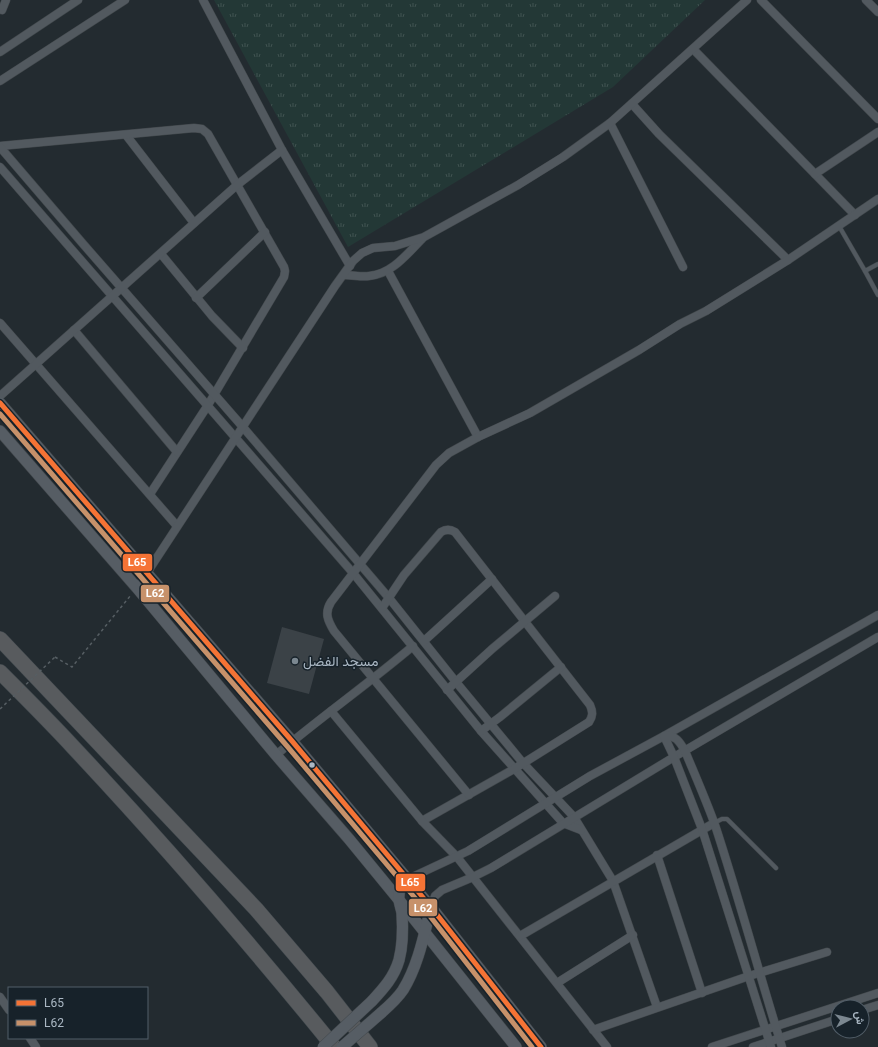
<svg xmlns="http://www.w3.org/2000/svg" width="878" height="1047" viewBox="0 0 878 1047" font-family="Roboto,Vazirmatn,sans-serif">
<style>
.grass{fill:url(#grass-tufts)}
.building{fill:#3b4247}
.lines{fill:none;stroke-linecap:round;stroke-linejoin:round}
.lane-casing{stroke:#41474b;stroke-width:5}
.street-casing{stroke:#41474b;stroke-width:9}
.secondary-casing{stroke:#41474b;stroke-width:12}
.highway-casing{stroke:#3f474c;stroke-width:16}
.path{stroke:#565e63;stroke-width:1.5;stroke-dasharray:3 3;stroke-linecap:butt}
.lane{stroke:#52595f;stroke-width:4}
.street{stroke:#52595f;stroke-width:8}
.secondary{stroke:#565d64;stroke-width:11}
.highway{stroke:#585b5e;stroke-width:15}
.secondary-bridge-casing{stroke:#41474b;stroke-width:12;stroke-linecap:butt}
.path-bridge{stroke:#565e63;stroke-width:1.5;stroke-dasharray:3 3;stroke-linecap:butt}
.secondary-bridge{stroke:#565d64;stroke-width:11}
.bus-1-casing{stroke:#17222a;stroke-width:8}
.bus-2-casing{stroke:#17222a;stroke-width:8}
.bus-1{stroke:#f57335;stroke-width:5}
.bus-2{stroke:#c7916a;stroke-width:5}
.poi-dot{fill:#7b8790;stroke:#17222a;stroke-width:1.5}
.bus-dot{fill:#abb8c4;stroke:#17222a;stroke-width:1.5}
.labels{text-anchor:middle;stroke-width:3;stroke-linejoin:round;paint-order:stroke}
.poi-label{font-size:14px;fill:#abb8c4;stroke:#17222a;text-anchor:start}
.line-badge{stroke:#17222a;stroke-width:1.5}
.badge-label{font-size:11px;text-anchor:middle;font-weight:bold;fill:#fff}
</style>
<defs>
<pattern id="grass-tufts" width="24" height="20" patternUnits="userSpaceOnUse"><rect width="24" height="20" fill="#233836"/><path d="M3 7l-1-3M5 7V3M7 7l1-3M15 17l-1-3M17 17v-4M19 17l1-3" fill="none" stroke="#405351"/></pattern>
</defs>
<rect width="100%" height="100%" fill="#232b30"/>
<!-- grass -->
<path class="grass" d="M214,0H705L613,87L348,247Z"/>
<!-- building -->
<path class="building" d="M282,627L324,639L309,694L267,683Z"/>
<g class="lines">
<defs>
<g id="lane">
<path d="M839,226L865,271L878,264"/>
<path d="M865,271L878,295"/>
<path d="M714,823L722,819H727L776,868"/>
</g>
<g id="street">
<path d="M203,0L282,150L350,266"/>
<path d="M761,0L878,119"/>
<path d="M866,0L878,12"/>
<path d="M2,10L6,0"/>
<path d="M693,49L855,215"/>
<path d="M0,52L78,0"/>
<path d="M0,81L125,0"/>
<path d="M632,104L659,134L788,260"/>
<path d="M610,123L683,267"/>
<path d="M126,135L194,223"/>
<path d="M0,146L194,128L202,129L208,134L284,267L285,271L284,277L208,405L150,494"/>
<path d="M0,147L84,245L242,426L389,598L456,682L523,763L574,817L613,881L657,1007"/>
<path d="M0,167L353,573L481,731L563,823L581,830"/>
<path d="M815,174L878,132"/>
<path d="M161,254L212,316L243,348"/>
<path d="M388,271L478,437"/>
<path d="M344,275C353,275 361,277 369,276C392,274 407,254 422,239"/>
<path d="M196,298L265,232"/>
<path d="M0,323L177,526"/>
<path d="M74,330L177,452"/>
<path d="M0,396L237,185L282,150"/>
<path d="M137,588L335,286L353,261L362,253L373,248L395,246L424,237L518,185L563,157L610,123L747,0"/>
<path d="M382,608L404,575L441,532C446,529 450,529 455,532L590,705C593,712 593,716 589,722L514,769L422,821"/>
<path d="M424,641L492,579"/>
<path d="M447,690L492,649L555,596"/>
<path d="M331,711L422,821L457,857L607,1047"/>
<path d="M481,731L500,717L561,667"/>
<path d="M276,755C321,717 368,684 413,646"/>
<path d="M469,795L334,631C328,621 324,613 331,602L436,465L449,453L478,437L530,413L639,350L680,324L706,311L788,260L878,199"/>
<path d="M657,855L702,993"/>
<path d="M408,879L468,851L590,776L664,736L878,615"/>
<path d="M431,907L435,896L442,890L473,877L491,868L674,757L878,637"/>
<path d="M520,936L714,823"/>
<path d="M557,983L633,935"/>
<path d="M0,997L9,1010"/>
<path d="M862,1010L878,1005"/>
<path d="M593,1030L749,976L827,952"/>
<path d="M30,1038L36,1047"/>
<path d="M712,1047L878,993"/>
<path d="M753,1047L838,1019"/>
<path d="M771,1047L702,829L674,757L664,736C675,734 680,742 685,751C695,775 706,800 715,825C739,898 759,973 782,1047"/>
</g>
<g id="secondary">
<path d="M0,403L292,741L394,863L431,907L541,1047"/>
<path d="M0,431L137,588L276,755L349,839L399,900L516,1047"/>
<path d="M372,1001C384,988 394,977 399,960C403,945 403,929 402,913C401,907 398,901 399,895C399,888 403,883 408,879"/>
<path d="M381,1013C389,1006 397,999 403,990C418,966 424,935 431,907"/>
</g>
<g id="highway">
<path d="M0,639L256,909L327,992L370,1047"/>
<path d="M0,672C25,697 50,722 74,748C164,844 251,945 334,1047"/>
</g>
</defs>
<!-- lane casing -->
<use href="#lane" class="lane-casing"/>
<!-- street casing -->
<use href="#street" class="street-casing"/>
<!-- secondary casing -->
<use href="#secondary" class="secondary-casing"/>
<!-- highway casing -->
<use href="#highway" class="highway-casing"/>
<!-- path -->
<path class="path" d="M55,657L72,667L131,595"/>
<!-- lane -->
<use href="#lane" class="lane"/>
<!-- street -->
<use href="#street" class="street"/>
<!-- secondary -->
<use href="#secondary" class="secondary"/>
<!-- highway -->
<use href="#highway" class="highway"/>
<defs>
<g id="secondary-bridge">
<path d="M323,1047L372,1001"/>
<path d="M342,1047L381,1013"/>
</g>
</defs>
<!-- secondary-bridge casing -->
<use href="#secondary-bridge" class="secondary-bridge-casing"/>
<!-- path-bridge -->
<path class="path-bridge" d="M0,709L55,657"/>
<!-- secondary-bridge -->
<use href="#secondary-bridge" class="secondary-bridge"/>
<defs>
<path id="bus-1" d="M0,403L292,741L431,907L541,1047"/>
<path id="bus-2" d="M0,414L287,746L426,911L532,1047"/>
</defs>
<!-- bus-1 casing -->
<use href="#bus-1" class="bus-1-casing"/>
<!-- bus-2 casing -->
<use href="#bus-2" class="bus-2-casing"/>
<!-- bus-1 -->
<use href="#bus-1" class="bus-1"/>
<!-- bus-2 -->
<use href="#bus-2" class="bus-2"/>
</g>
<!-- markers -->
<circle class="poi-dot" cx="295" cy="661" r="4"/>
<circle class="bus-dot" cx="312" cy="765" r="3.5"/>
<g class="labels">
<!-- poi labels -->
<g class="poi-label">
<text x="303" y="666">مسجد الفضل</text>
</g>
</g>
<g class="line-badge">
<rect x="122" y="553" width="31" height="19" rx="4" fill="#f57335"/>
<rect x="140" y="584" width="30" height="19" rx="4" fill="#c7916a"/>
<rect x="395" y="873" width="31" height="19" rx="4" fill="#f57335"/>
<rect x="408" y="898" width="30" height="19" rx="4" fill="#c7916a"/>
</g>
<g class="badge-label">
<text x="137" y="566">L65</text>
<text x="155" y="597">L62</text>
<text x="410" y="886">L65</text>
<text x="423" y="912">L62</text>
</g>
<!-- legend -->
<rect x="8" y="987" width="140" height="52" fill="#17222a" stroke="#525e68"/>
<rect x="16" y="1000" width="20" height="6" fill="#f57335" stroke="#525e68"/>
<text x="44" y="1007" font-size="12" fill="#abb8c4">L65</text>
<rect x="16" y="1020" width="20" height="6" fill="#c7916a" stroke="#525e68"/>
<text x="44" y="1027" font-size="12" fill="#abb8c4">L62</text>
<!-- north arrow -->
<g transform="translate(850 1019) rotate(83)"><circle r="19" fill="#17222a" stroke="#525e68"/>
<path d="M0-3L7 15L0 10L-7 15Z" fill="#7b8790"/>
<text y="-6" font-size="11" font-weight="bold" text-anchor="middle" fill="#abb8c4">ش</text>
</g>
</svg>
